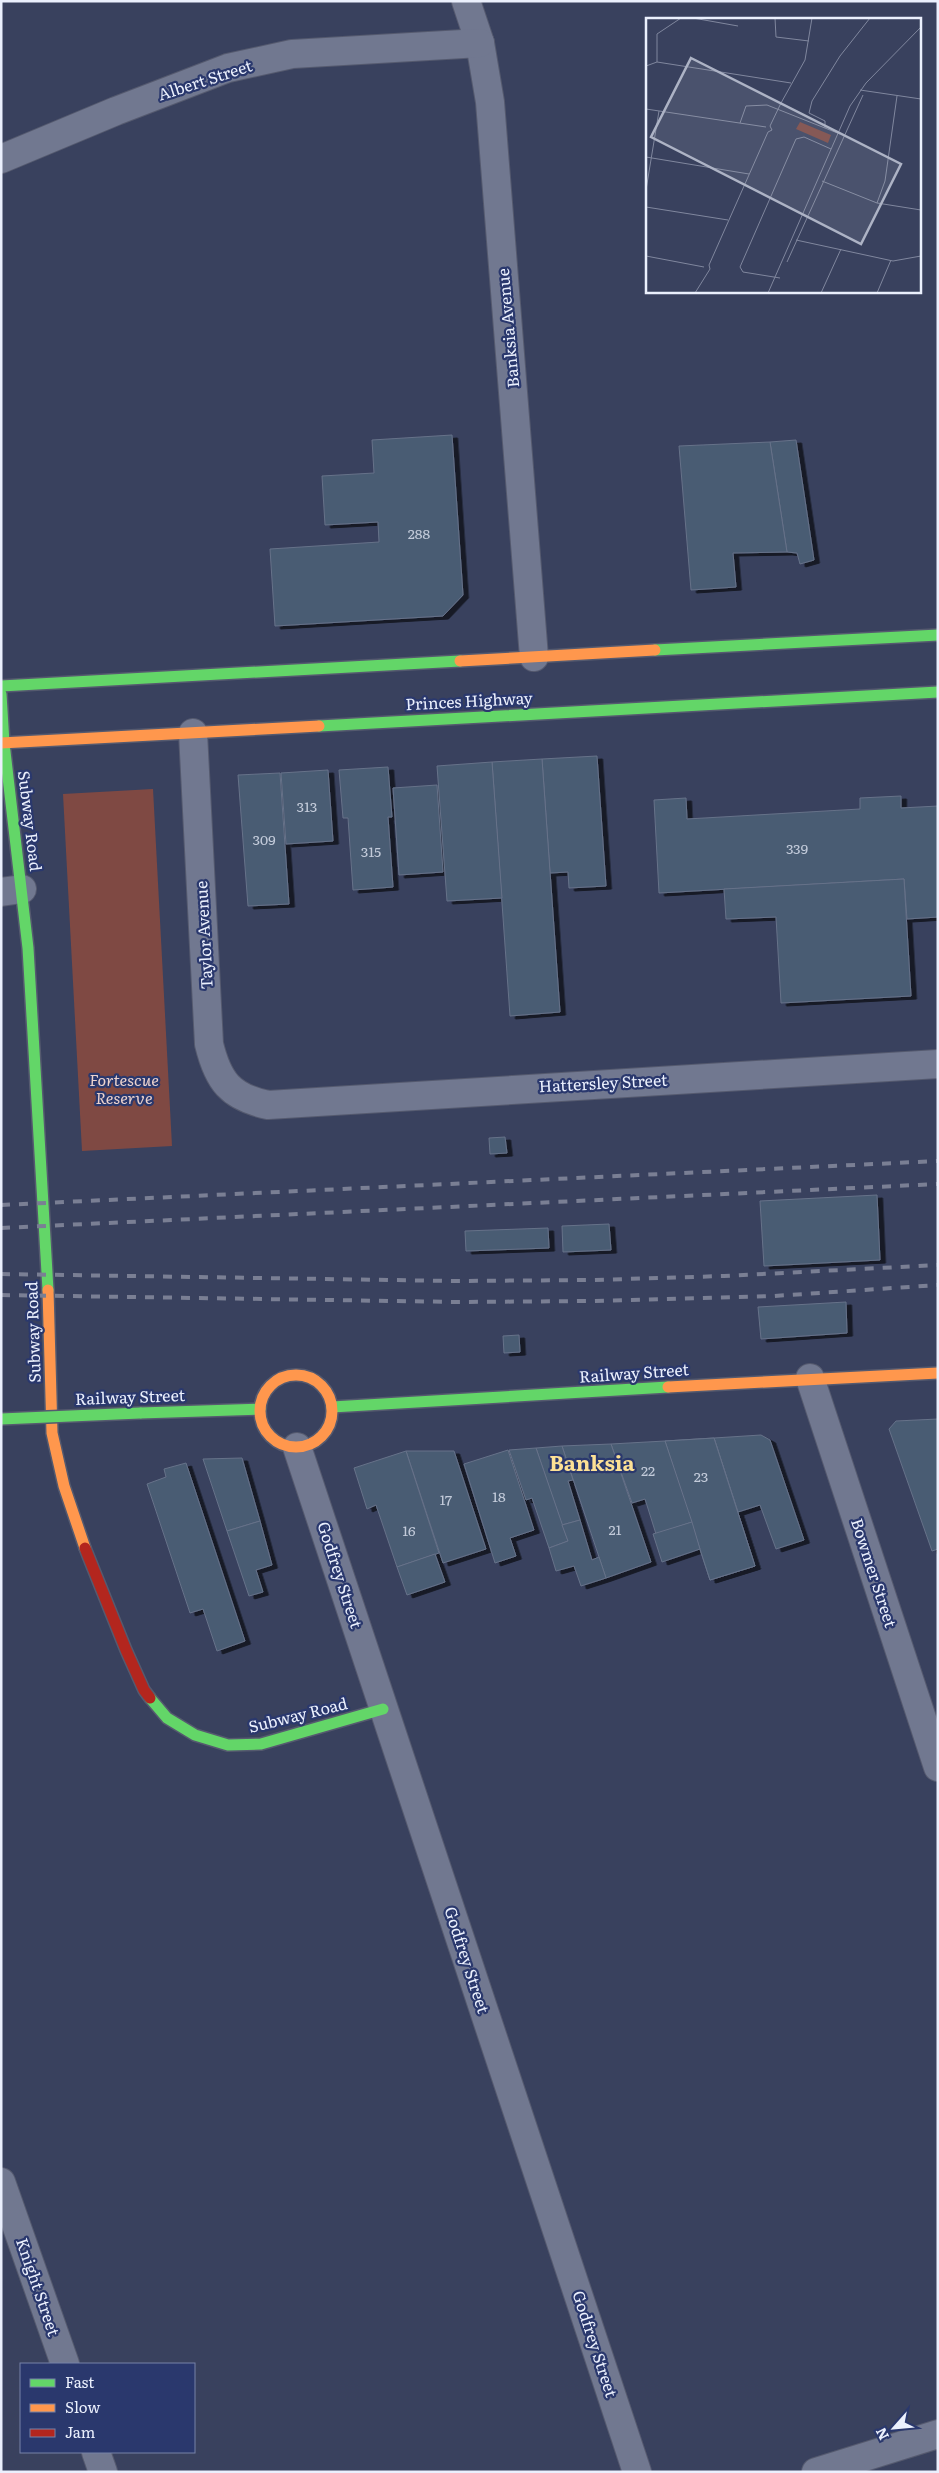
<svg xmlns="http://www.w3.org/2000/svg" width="939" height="2473" viewBox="0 0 939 2473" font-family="Literata,serif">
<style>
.green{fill:#7f4943}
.building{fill:#4a5b73;stroke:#667289;filter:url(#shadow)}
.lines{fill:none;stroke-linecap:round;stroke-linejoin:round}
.street-casing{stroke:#555a6f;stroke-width:30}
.fast-casing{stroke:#555a6f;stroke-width:14}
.slow-casing{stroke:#555a6f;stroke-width:14}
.jam-casing{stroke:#555a6f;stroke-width:14}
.street{stroke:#717890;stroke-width:28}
.fast{stroke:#63d668;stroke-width:11}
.slow{stroke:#ff974d;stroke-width:11}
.jam{stroke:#b3261e;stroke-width:11}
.rail{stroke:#7a7f94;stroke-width:4;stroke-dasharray:9 9;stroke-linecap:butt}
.fast-bridge-casing{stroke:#555a6f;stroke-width:14;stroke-linecap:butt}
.fast-bridge{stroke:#63d668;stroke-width:11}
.labels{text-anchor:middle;stroke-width:4.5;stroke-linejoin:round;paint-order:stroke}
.number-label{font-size:14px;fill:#c3cbda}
.street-label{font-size:16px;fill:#ebf0fd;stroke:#2a386d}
.park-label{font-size:16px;font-style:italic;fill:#edd3cd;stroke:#2a386d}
.district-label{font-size:21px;font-weight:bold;fill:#fde195;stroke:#2a386d}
.inset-road{fill:none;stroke:#80879e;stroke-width:1}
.view{fill:#adb3c5;fill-opacity:0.15;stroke:#adb3c5;stroke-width:2.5}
.inset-edge{fill:none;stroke:#ebf0fd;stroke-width:2.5}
</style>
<defs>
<filter id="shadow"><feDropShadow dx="5.5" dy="3" stdDeviation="0" flood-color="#0009"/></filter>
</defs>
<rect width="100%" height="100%" fill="#39415e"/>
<!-- green -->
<path class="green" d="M153,789L172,1146L82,1151L63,794Z"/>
<!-- building -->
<g class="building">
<path d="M452,435L463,595L443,616L275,626L270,549L379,542L378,522L325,525L322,476L374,473L372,440Z"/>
<path d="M796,440L814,560L800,564L797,553L787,552L770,442Z"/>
<path d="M770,442L787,552L733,553L736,587L691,590L679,446Z"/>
<path d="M597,756L606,886L569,888L568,872L550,873L542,759Z"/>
<path d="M542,759L560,1012L510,1016L492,762Z"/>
<path d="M492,762L502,898L447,901L437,766Z"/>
<path d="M388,767L392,817H388L393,887L353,890L348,818H343L339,770Z"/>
<path d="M328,770L333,841L286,844L281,773Z"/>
<path d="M280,773L289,904L248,906L238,775Z"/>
<path d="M437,785L443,872L399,875L393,788Z"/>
<path d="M901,796V808L938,806V917L907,919L904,879L659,893L654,800L686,798L687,819L860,809V798Z"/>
<path d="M904,879L911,996L781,1003L776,917L726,919L724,889Z"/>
<path d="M505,1137L507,1153L490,1154L489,1138Z"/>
<path d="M877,1195L880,1260L764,1266L760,1201Z"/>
<path d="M609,1224L611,1250L563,1252L562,1226Z"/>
<path d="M548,1228L549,1248L466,1251L465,1231Z"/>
<path d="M846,1302L847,1333L761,1339L758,1307Z"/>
<path d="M519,1335L520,1352L504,1353L503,1336Z"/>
<path d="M938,1419V1549L932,1551L889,1429L896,1421Z"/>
<path d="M761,1435L770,1440L804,1540L776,1549L760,1505L738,1512L714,1438Z"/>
<path d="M714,1438L755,1566L710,1580L665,1441Z"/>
<path d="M714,1438L755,1566L710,1580L665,1441Z"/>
<path d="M665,1441L692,1522L656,1534L645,1499L632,1503L611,1444Z"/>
<path d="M611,1444L651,1562L606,1578L562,1446Z"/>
<path d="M562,1446L573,1480L568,1481L580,1520L562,1525L536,1448Z"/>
<path d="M536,1448L568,1541L549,1548L532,1498L526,1500L509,1450Z"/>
<path d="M508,1450L534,1530L510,1538L516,1556L495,1563L464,1464Z"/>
<path d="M406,1451H454L486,1549L443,1563Z"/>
<path d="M406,1451L439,1553L397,1567L376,1505L367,1509L354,1468Z"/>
<path d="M242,1458L260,1521L227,1531L203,1459Z"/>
<path d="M186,1463L245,1641L217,1651L203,1609L190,1613L147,1484L166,1477L164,1469Z"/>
<path d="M580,1520L592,1560L599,1557L606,1578L581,1586L574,1566L556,1571L549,1548L568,1541L562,1525Z"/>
<path d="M260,1521L272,1565L256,1570L263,1592L249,1596L227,1531Z"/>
<path d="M692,1522L700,1549L662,1562L653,1534Z"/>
<path d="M435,1554L445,1582L407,1595L397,1567Z"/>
</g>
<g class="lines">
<defs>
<g id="street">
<path d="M466,1L480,43L490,102L534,657"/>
<path d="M1,159L116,111L228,68L292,54L480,43"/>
<path d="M193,733L209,1044C218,1081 230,1097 268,1105L938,1064"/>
<path d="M1,892L22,889"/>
<path d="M810,1378L938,1767"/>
<path d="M297,1447L637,2472"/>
<path d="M1,2182L65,2364"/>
<path d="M96,2452L103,2472"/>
<path d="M816,2472L938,2434"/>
</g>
<g id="fast">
<path d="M655,650L938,635"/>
<path d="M1,686L460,661"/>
<path d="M1,694L4,743L28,948L48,1290"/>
<path d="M319,726L938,692"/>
<path d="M332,1407L668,1387"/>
<path d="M140,1413L260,1409"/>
<path d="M150,1698L167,1718L195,1735L228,1745L261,1744L383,1709"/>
</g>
<g id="slow">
<path d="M460,661L655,650"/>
<path d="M1,743L319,726"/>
<path d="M48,1290L52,1433L64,1486L85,1548"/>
<circle cx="296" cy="1411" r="36"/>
<path d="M668,1387L938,1373"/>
</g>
<path id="jam" d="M85,1548L126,1650L144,1690L150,1698"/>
</defs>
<!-- street casing -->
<use href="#street" class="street-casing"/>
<!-- fast casing -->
<use href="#fast" class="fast-casing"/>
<!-- slow casing -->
<use href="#slow" class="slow-casing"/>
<!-- jam casing -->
<use href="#jam" class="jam-casing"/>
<!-- street -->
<use href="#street" class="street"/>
<!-- fast -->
<use href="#fast" class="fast"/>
<!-- slow -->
<use href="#slow" class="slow"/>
<!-- jam -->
<use href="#jam" class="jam"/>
<!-- rail -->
<g class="rail">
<path d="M1,1205L938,1161"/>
<path d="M1,1228L938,1184"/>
<path d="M1,1274L454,1281L594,1280L724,1276L938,1265"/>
<path d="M1,1295L459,1302L591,1301L774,1296L938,1285"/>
</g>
<defs>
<path id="fast-bridge" d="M1,1419L140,1413"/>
</defs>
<!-- fast-bridge casing -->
<use href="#fast-bridge" class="fast-bridge-casing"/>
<!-- fast-bridge -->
<use href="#fast-bridge" class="fast-bridge"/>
</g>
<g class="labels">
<!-- number labels -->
<g class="number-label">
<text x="419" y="539">288</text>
<text x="307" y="812">313</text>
<text x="264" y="845">309</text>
<text x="797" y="854">339</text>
<text x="371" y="857">315</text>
<text x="648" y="1476">22</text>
<text x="701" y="1482">23</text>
<text x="499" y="1502">18</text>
<text x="446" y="1505">17</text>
<text x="615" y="1535">21</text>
<text x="409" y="1536">16</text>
</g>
<!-- street labels -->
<g class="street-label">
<text transform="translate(205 80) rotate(-18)" y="6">Albert Street</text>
<text transform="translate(508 328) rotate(-95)" y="6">Banksia Avenue</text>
<text transform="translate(469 701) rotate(-3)" y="6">Princes Highway</text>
<text transform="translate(30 821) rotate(83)" y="6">Subway Road</text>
<text transform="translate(204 935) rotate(-93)" y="6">Taylor Avenue</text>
<text transform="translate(603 1083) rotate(-3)" y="6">Hattersley Street</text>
<text transform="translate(33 1332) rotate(-92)" y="6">Subway Road</text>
<text transform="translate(634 1373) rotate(-4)" y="6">Railway Street</text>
<text transform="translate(130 1397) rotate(-2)" y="6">Railway Street</text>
<text transform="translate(874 1573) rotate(72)" y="6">Bowmer Street</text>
<text transform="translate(340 1575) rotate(72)" y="6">Godfrey Street</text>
<text transform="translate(298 1715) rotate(-14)" y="6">Subway Road</text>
<text transform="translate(467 1960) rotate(72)" y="6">Godfrey Street</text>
<text transform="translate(38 2287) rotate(71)" y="6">Knight Street</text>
<text transform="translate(595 2344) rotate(72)" y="6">Godfrey Street</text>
</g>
<!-- park labels -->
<g class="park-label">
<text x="124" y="1086">Fortescue<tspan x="124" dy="18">Reserve</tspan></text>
</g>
<!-- district labels -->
<g class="district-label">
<text x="592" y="1471">Banksia</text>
</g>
</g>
<!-- overview -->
<g transform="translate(646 18)">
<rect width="275" height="275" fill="#39415e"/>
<path d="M154,104L185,117L182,125L150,111Z" fill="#7f4943"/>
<path class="inset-road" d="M47,0L92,8M129,0L130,19L163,23M11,44V16L35,0M0,48L11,44L145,65M214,72L275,81M0,91L120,109M94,105L100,88L121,87L194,116M179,110V103L163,95L166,83L194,38L224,0M0,139L103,156M176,163L231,185L275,192M0,172L13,93M231,185L239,163L251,78M0,189L82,202M150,222L247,243L275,238M0,238L58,249M141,244L217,77M134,260L97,254L94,249L150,121L158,119L185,131M49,275L64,251L63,247L122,114L126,112L124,108L135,85L159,42L166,0M122,275L204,88L220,65L275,9M175,275L195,231M231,275L245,242"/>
<path class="view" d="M45,40L255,146L215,226L5,119Z"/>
<rect width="275" height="275" class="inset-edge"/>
</g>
<!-- border -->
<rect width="939" height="2473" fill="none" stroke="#ebf0fd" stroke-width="5"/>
<!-- legend -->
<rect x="20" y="2363" width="175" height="90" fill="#2a386d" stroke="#7782a7"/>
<rect x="30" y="2379" width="25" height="8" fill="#63d668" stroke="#7782a7"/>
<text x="65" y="2388" font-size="15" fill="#ebf0fd">Fast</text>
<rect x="30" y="2404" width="25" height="8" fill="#ff974d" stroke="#7782a7"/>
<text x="65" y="2413" font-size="15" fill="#ebf0fd">Slow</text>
<rect x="30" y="2429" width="25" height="8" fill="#b3261e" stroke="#7782a7"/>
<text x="65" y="2438" font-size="15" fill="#ebf0fd">Jam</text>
<!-- north arrow -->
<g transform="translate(894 2428) rotate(243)" stroke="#2a386d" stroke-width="4" paint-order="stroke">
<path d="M0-4L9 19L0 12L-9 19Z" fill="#ebf0fd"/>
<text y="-8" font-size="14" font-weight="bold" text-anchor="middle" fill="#ebf0fd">N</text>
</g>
</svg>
